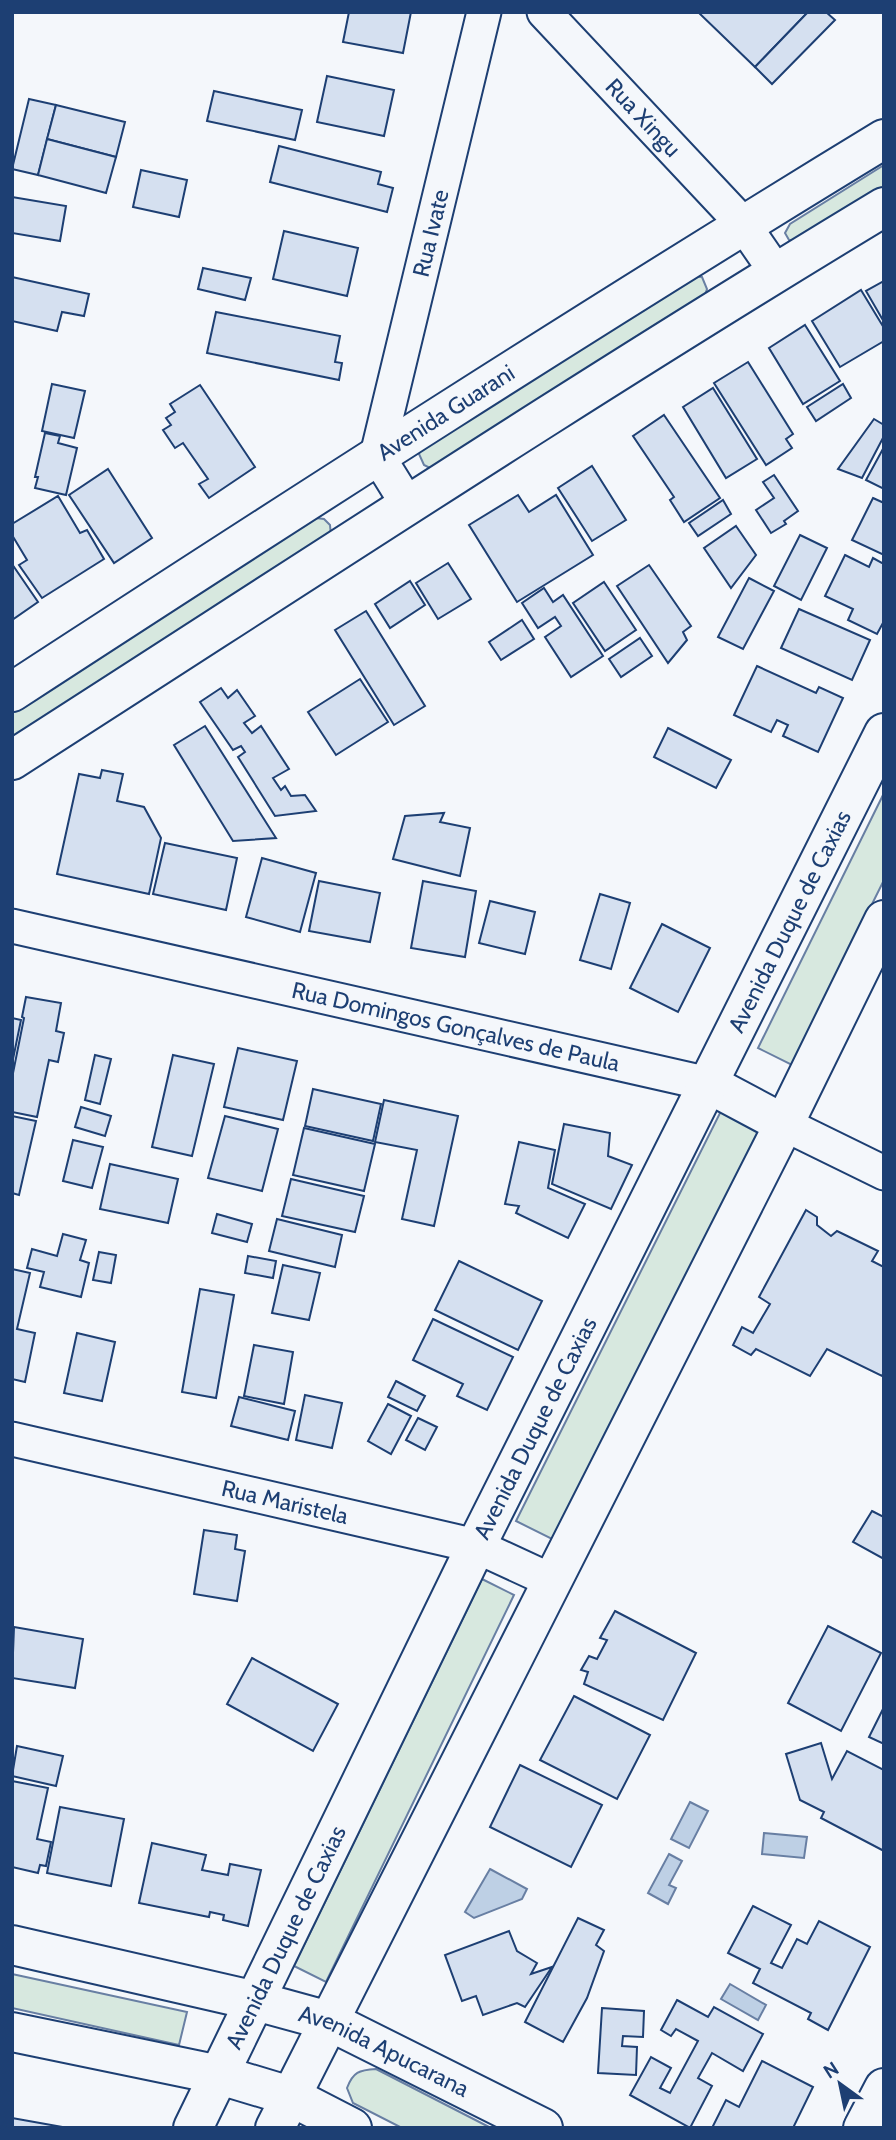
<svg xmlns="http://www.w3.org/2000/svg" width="896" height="2140" viewBox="0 0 896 2140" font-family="Cabin,sans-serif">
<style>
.green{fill:#d7e8df;stroke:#687fa3;stroke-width:2}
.water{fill:#bed0e5;stroke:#687fa3;stroke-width:2}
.building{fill:#d5e0f0;stroke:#1d3f73;stroke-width:2}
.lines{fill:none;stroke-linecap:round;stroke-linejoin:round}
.minor-casing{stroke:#1d3f73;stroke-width:37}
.tertiary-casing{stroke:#1d3f73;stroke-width:42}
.minor{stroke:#f4f7fb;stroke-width:33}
.tertiary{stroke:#f4f7fb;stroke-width:38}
.labels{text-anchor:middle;stroke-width:5;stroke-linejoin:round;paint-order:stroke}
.street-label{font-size:23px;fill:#1d3f73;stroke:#f4f7fb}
</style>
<rect width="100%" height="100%" fill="#f4f7fb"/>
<!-- green -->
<g class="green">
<path d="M884,165V189L798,243L789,240L785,233L790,224Z"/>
<path d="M691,276L702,277L707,289L704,298L432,469L424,465L419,454L423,442Z"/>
<path d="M316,518L324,519L330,525L331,536L12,737V708Z"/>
<path d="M884,793V880L792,1065L758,1048Z"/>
<path d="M721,1111L760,1130L554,1540L516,1521Z"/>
<path d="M482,1579L514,1595L326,1982L294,1966Z"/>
<path d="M12,1974L187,2012L179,2045L12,2008Z"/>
<path d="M376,2069L491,2128H402L353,2103L347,2088C353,2072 359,2070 376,2069Z"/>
</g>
<!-- water -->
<g class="water">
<path d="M690,1802L708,1811L689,1848L671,1839Z"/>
<path d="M764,1833L807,1837L804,1858L762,1854Z"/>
<path d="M669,1854L682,1861L669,1885L676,1888L668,1904L648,1893Z"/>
<path d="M490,1869L527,1889L522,1899L474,1918L465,1912Z"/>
<path d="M730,1984L766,2005L758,2020L721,1999Z"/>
</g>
<!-- building -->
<g class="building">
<path d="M349,12H411L403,53L343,42Z"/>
<path d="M698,12H808L755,67Z"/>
<path d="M808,12H826L835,20L772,84L755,67Z"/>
<path d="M327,76L394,90L384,136L317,122Z"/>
<path d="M214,91L302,110L295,140L207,121Z"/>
<path d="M29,99L56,105L38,175L12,169Z"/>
<path d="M56,105L125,122L116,157L47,139Z"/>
<path d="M47,139L116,157L106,193L38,175Z"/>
<path d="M279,146L381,172L378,184L393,188L387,212L270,182Z"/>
<path d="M141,170L187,180L179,217L133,207Z"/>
<path d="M12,197L66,206L60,241L12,233Z"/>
<path d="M284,231L358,248L347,296L273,279Z"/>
<path d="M203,268L251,278L245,300L198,289Z"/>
<path d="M12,277L89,294L84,316L62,312L57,331L12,321Z"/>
<path d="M884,281V322L866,291Z"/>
<path d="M861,290L884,328V341L840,367L812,321Z"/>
<path d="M216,312L340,336L335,362L342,363L339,380L207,353Z"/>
<path d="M805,325L840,381L803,404L769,348Z"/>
<path d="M748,362L793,434L786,439L792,448L766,465L714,383Z"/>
<path d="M52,384L85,391L74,438L42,431Z"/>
<path d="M843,384L851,398L816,421L807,407Z"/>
<path d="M200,385L255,467L209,498L199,484L208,479L183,443L175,448L163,430L171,425L166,418L175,412L170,404Z"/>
<path d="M713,388L757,459L726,478L683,407Z"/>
<path d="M664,415L720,498L684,522L670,500L674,497L633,436Z"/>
<path d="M874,419L884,425V436L862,478L838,469Z"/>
<path d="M45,433L60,436L58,443L77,448L66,495L35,488L38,477H35Z"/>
<path d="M884,447V489L866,480Z"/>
<path d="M592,466L626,520L592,541L558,488Z"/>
<path d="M108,469L152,538L114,563L69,495Z"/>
<path d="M774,475L798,511L784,521L786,524L771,533L756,510L774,498L763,482Z"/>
<path d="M518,495L529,512L556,495L593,555L517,602L469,525Z"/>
<path d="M58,496L80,533L87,530L104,559L42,598L19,565L27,560L12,535V524Z"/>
<path d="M873,498L884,503V555L852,540Z"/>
<path d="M723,500L731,514L698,536L689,523Z"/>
<path d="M736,526L756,555L731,588L704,548Z"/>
<path d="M800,535L827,548L801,600L774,586Z"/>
<path d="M845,555L869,567L873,558L884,564V621L877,634L848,620L853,609L825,596Z"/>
<path d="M448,563L471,599L438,619L416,583Z"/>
<path d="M12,564L38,602L12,620Z"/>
<path d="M649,565L691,626L683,632L687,640L668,663L617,586Z"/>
<path d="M749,578L774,591L743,649L718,637Z"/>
<path d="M410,581L425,605L390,628L375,604Z"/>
<path d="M604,582L636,630L605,651L573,603Z"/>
<path d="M544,588L553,602L563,595L603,656L571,677L545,637L561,626L555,617L538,628L522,603Z"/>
<path d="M799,609L870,640L852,680L781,648Z"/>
<path d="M366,611L425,706L394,725L335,630Z"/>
<path d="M522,620L534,639L501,660L489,642Z"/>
<path d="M640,638L652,656L621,677L609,659Z"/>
<path d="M757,666L816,693L819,687L843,698L818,752L783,736L788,725L777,720L771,732L734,715Z"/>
<path d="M360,679L388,722L336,755L308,712Z"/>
<path d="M221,688L228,698L237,690L255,716L244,723L252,733L261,726L289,769L273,778L281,790L285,786L291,796L305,795L316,811L275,816L238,757L245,752L241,746L233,750L200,702Z"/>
<path d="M205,726L276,838L233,841L174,745Z"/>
<path d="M668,728L731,760L716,788L654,757Z"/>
<path d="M102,770L123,774L117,801L144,807L161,838L149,894L57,874L79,774L100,778Z"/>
<path d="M444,813L440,822L470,828L460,876L393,859L405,816Z"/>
<path d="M165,843L237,858L226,910L153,894Z"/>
<path d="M262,858L316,873L300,932L246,917Z"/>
<path d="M319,881L380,893L370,942L309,931Z"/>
<path d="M423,881L476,891L465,957L411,948Z"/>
<path d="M600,894L630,903L611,969L580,960Z"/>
<path d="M490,901L535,912L525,954L479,943Z"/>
<path d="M662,924L710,948L678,1012L630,988Z"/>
<path d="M26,997L61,1003L56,1031L64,1033L58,1062L49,1060L37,1117L12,1112V1078L24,1018L22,1017Z"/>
<path d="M12,1018L21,1020L12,1064Z"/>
<path d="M238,1048L297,1061L283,1120L224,1107Z"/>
<path d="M95,1055L111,1059L100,1104L85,1100Z"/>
<path d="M173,1055L214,1064L192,1156L152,1147Z"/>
<path d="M313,1089L381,1104L373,1141L305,1126Z"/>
<path d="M384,1100L458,1116L434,1226L402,1219L417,1150L375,1142Z"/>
<path d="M81,1107L111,1116L105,1136L75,1127Z"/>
<path d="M12,1116L36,1121L19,1195L12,1193Z"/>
<path d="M225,1116L278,1129L262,1191L208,1178Z"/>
<path d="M564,1124L610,1133L608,1156L632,1165L611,1209L552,1184Z"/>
<path d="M304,1128L375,1144L364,1191L293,1175Z"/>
<path d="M73,1140L103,1147L92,1188L63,1181Z"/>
<path d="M519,1142L555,1150L548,1188L585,1204L568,1238L516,1213L519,1206L505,1204Z"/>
<path d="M110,1164L178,1179L168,1223L100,1209Z"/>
<path d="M291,1179L364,1196L355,1232L282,1216Z"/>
<path d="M806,1210L817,1217V1225L831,1236L837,1231L878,1251L872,1261L884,1267V1372L882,1376L827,1349L810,1376L756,1349L751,1355L733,1345L742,1327L753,1333L770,1304L759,1297Z"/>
<path d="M217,1214L252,1224L247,1242L212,1233Z"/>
<path d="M277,1219L342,1235L335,1267L269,1251Z"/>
<path d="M63,1234L86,1240L80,1260L89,1263L81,1297L40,1287L44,1272L27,1268L32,1249L57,1256Z"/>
<path d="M99,1252L116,1255L111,1283L93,1280Z"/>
<path d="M248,1256L276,1261L273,1278L245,1273Z"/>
<path d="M459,1261L542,1301L518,1350L435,1310Z"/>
<path d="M283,1265L320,1273L309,1320L272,1313Z"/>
<path d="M12,1269L30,1273L17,1329L35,1333L25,1382L12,1379Z"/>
<path d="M200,1289L234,1295L216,1398L182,1392Z"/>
<path d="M433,1319L513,1357L487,1410L457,1396L463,1384L413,1360Z"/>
<path d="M77,1333L115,1342L102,1401L64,1393Z"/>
<path d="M254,1345L293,1352L284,1404L244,1396Z"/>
<path d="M396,1381L425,1396L417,1411L388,1397Z"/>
<path d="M305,1395L342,1403L332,1448L296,1440Z"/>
<path d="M239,1397L295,1411L288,1440L231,1426Z"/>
<path d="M388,1404L411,1416L391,1454L368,1441Z"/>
<path d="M418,1418L437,1427L425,1450L406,1440Z"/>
<path d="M872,1511L884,1517V1559L853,1542Z"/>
<path d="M204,1530L237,1535L235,1549L245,1551L237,1601L194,1594Z"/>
<path d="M615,1611L696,1653L663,1720L584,1684L588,1672L581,1670L589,1656L597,1659L607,1640L600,1638Z"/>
<path d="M828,1626L881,1653L841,1731L788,1703Z"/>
<path d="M14,1627L83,1639L75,1688L12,1678Z"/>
<path d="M252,1658L338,1704L313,1751L227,1704Z"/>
<path d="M574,1696L650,1735L617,1799L540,1760Z"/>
<path d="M884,1707V1744L869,1737Z"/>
<path d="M821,1743L832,1779L847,1751L884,1770V1851L821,1818L824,1812L800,1800L786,1754Z"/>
<path d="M17,1746L63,1756L56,1786L12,1776Z"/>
<path d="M520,1765L602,1805L571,1867L490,1827Z"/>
<path d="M12,1781L48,1788L37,1839L51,1842L46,1866L40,1865L38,1873L12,1867Z"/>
<path d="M60,1807L124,1819L111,1886L47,1873Z"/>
<path d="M152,1843L206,1855L202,1870L228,1875L230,1864L261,1870L248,1926L223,1920L224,1915L210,1912L209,1917L139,1903Z"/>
<path d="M753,1906L791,1925L771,1963L782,1968L797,1939L807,1944L819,1921L870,1947L828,2030L808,2019L811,2013L753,1983L760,1969L728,1953Z"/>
<path d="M578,1918L604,1930L596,1945L604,1951L587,1998L563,2042L525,2022Z"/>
<path d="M509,1931L517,1951L537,1963L531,1974L552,1967L525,2007L517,2003L483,2015L476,1996L462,2001L445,1955Z"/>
<path d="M677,2000L708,2017L714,2007L763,2034L743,2071L712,2053L698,2078L712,2086L690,2128L630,2095L651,2057L671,2068L660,2088L670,2093L698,2041L676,2029L671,2036L661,2030Z"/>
<path d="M602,2008L644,2011L643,2037L623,2036L622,2046L637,2047L636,2075L598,2073Z"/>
<path d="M762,2061L813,2087L793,2128H712L726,2100L739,2107Z"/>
<path d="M12,2118L68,2128H12Z"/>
</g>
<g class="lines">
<defs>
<g id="minor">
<path id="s1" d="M544,12L743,224L776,272"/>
<path id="s2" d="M408,505L377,455L484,12"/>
<path id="s3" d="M12,926L709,1084"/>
<path d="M784,1124L884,1173"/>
<path id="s4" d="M12,1439L476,1546L552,1581"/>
</g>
<g id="tertiary">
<path id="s5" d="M12,692C301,504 590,318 884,139"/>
<path d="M12,760C302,574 589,385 884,207"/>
<path d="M709,1084L784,1124"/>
<path id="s6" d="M12,1945L256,2001L329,2021L543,2128"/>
<path d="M12,2032L220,2075L290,2096L352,2128"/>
<path id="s7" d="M193,2128L476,1546L884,733"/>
<path d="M275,2128L784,1124L884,920"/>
<path d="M863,2128L884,2088"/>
</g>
</defs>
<!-- minor casing -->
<use href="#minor" class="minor-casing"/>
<!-- tertiary casing -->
<use href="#tertiary" class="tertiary-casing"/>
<!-- minor -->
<use href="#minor" class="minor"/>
<!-- tertiary -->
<use href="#tertiary" class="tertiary"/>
</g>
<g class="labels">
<!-- street labels -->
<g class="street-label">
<text dy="8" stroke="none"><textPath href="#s1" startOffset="145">Rua Xingu</textPath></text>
<text dy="8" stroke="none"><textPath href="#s2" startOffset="287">Rua Ivate</textPath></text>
<text dy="8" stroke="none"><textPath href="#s5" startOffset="516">Avenida Guarani</textPath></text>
<text dy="8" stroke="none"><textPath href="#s7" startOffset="1346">Avenida Duque de Caxias</textPath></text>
<text dy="8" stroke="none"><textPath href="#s3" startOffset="455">Rua Domingos Gonçalves de Paula</textPath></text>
<text dy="8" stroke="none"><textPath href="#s7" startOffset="779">Avenida Duque de Caxias</textPath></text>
<text dy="8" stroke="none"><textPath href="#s4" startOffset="280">Rua Maristela</textPath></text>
<text dy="8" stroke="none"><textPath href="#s7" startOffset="212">Avenida Duque de Caxias</textPath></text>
<text dy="8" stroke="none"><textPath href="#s6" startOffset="388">Avenida Apucarana</textPath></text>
</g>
</g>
<!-- border -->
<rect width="896" height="2140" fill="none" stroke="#1d3f73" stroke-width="28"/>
<!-- north arrow -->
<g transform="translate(840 2084) rotate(327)" stroke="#f4f7fb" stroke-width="5" paint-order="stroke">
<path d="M0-5L12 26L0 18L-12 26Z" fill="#1d3f73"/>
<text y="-10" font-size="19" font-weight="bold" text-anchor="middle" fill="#1d3f73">N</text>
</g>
</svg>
